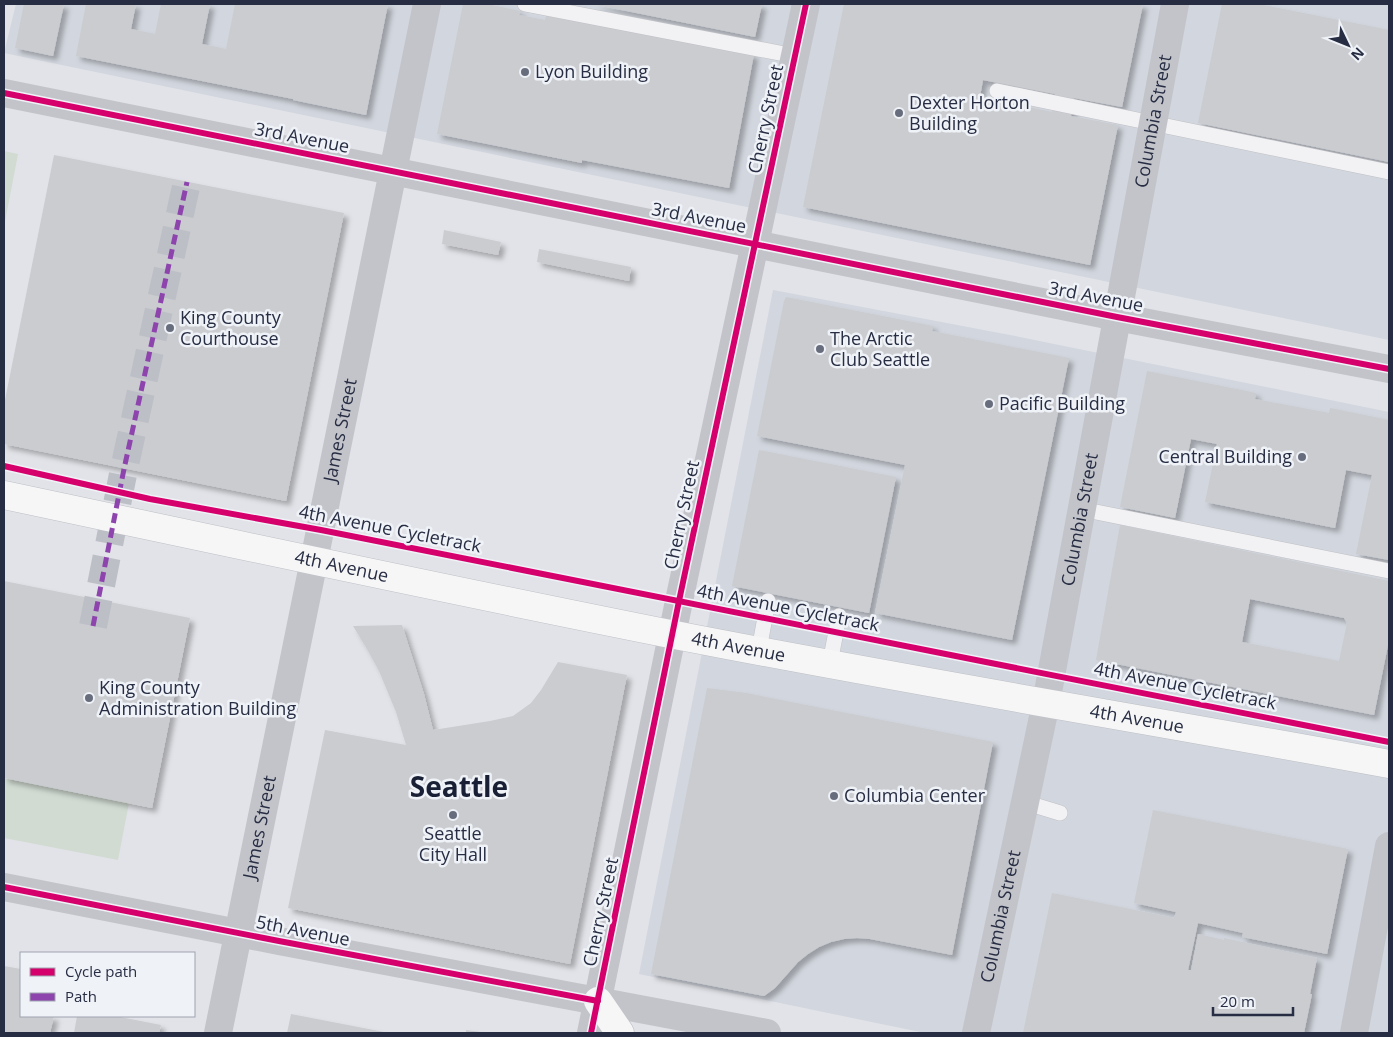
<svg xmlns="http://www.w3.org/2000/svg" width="1393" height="1037" viewBox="0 0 1393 1037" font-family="'Open Sans',sans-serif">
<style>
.built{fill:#d2d6de}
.green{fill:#d1dbd2}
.building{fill:#caccd0;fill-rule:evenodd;filter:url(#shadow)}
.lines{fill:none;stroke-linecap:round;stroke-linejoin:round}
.street-tunnel{stroke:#bdbfc7;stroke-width:28;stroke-dasharray:28 14;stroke-linecap:butt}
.lane-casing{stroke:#c0c1c6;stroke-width:16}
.primary-casing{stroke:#bec0c6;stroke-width:29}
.highway-casing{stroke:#b4b6bd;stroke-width:29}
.lane{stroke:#f2f2f4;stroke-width:15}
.secondary{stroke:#c3c4ca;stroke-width:28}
.primary{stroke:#f6f6f7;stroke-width:28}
.highway{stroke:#f6f6f7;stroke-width:28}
.quiet{stroke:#8e44ad;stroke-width:5;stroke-dasharray:10 5;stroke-linecap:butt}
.cycleway-casing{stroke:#eff2f7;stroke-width:9}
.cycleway{stroke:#d6006c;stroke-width:6}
.poi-dot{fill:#686d7d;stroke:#eff2f7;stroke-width:2}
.labels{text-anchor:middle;stroke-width:5;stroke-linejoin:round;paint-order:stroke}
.poi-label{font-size:18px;fill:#272d43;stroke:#eff2f7;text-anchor:start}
.street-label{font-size:18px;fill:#272d43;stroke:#eff2f7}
.town-label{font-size:28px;font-weight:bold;fill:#191f34;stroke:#eff2f7}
</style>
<defs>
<filter id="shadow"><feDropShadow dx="4.5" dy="4.5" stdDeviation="2.5" flood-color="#0004"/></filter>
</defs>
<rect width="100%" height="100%" fill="#e2e3e8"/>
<!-- built -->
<g class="built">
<path d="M16,4H1389V340L4,53Z"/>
<path d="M773,290L1015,336L1389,412V1033H925L639,974Z"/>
</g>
<!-- green -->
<g class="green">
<path d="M4,151L18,154L4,227Z"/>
<path d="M4,778L129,803L118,860L4,838Z"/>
</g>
<!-- building -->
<g class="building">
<path d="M24,4H64L53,56L15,48Z"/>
<path d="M86,4H136L131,29L155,34L161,4H210L202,44L226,49L235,4H388L366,115L293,100V99L76,56Z"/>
<path d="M463,4H487L520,11L519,15L545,20L546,16L754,54L729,188L582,160V163L437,134Z"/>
<path d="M592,4H762L755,37Z"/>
<path d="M844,4H1143L1122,107L1074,98L1071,116L1118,125L1090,265L803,207ZM983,80L1055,94L1052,112L980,97Z"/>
<path d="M1222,4H1258L1389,30V162L1198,123Z"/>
<path d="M54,155L344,213L286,501L4,444V405Z"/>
<path d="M444,230L501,242L498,255L442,244Z"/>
<path d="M539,249L631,267L629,281L537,262Z"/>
<path d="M786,297L933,326L932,331L1069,358L1012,640L875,613L905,465L757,436L784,301Z"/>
<path d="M1147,371L1256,393L1255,399L1329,413L1330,408L1389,420V560L1356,554L1372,475L1346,470L1335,528L1205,502L1217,444L1191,439L1175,518L1120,507Z"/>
<path d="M759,450L896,477L869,613L732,586Z"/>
<path d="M1120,525L1389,581V640L1374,715L1096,660ZM1250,599L1344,618L1347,623L1339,661L1242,642Z"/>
<path d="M4,581L190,618L152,808L4,778Z"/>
<path d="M402,625L424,694L433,730L490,721L513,716L531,703L541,690L558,662L627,675L570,964L288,908L325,730L406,745L396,712L379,671L367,649L353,626Z"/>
<path d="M707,688L746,693L993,742L952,955L870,939L857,938L844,939L831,942L819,947L808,954L798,962L775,988L764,996L651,974Z"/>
<path d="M1153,810L1348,849L1327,954L1242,937L1243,933L1198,923L1188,970H1191L1198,934L1224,940V938L1317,958L1310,994H1312L1304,1033H1023L1052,893L1174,918L1176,912L1134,903Z"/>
<path d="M4,966L21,969V1016H54L50,1033H4Z"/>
<path d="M291,1014L384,1032V1033H287Z"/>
<path d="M77,1016H115L161,1025L159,1033H74Z"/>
<path d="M466,1030L481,1032V1033H466Z"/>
</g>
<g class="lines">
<!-- street-tunnel -->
<path class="street-tunnel" d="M93,626L124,469L187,182"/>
<defs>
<g id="lane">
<path d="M525,4L795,56"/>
<path d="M997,91L1389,172"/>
<path d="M1081,509L1389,571"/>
<path d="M759,650L768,601"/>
<path d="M830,663L839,616"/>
<path d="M1024,802L1060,813"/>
</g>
<g id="primary">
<path id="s3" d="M4,495C226,542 448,590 670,634C909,681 1150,720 1389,764"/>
</g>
<path id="highway" d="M598,1001L620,1033"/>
</defs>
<!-- lane casing -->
<use href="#lane" class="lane-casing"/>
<!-- primary casing -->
<use href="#primary" class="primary-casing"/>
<!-- highway casing -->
<use href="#highway" class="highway-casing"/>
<!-- lane -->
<use href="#lane" class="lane"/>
<!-- secondary -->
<g class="secondary">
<path d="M4,93L1117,317L1389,369"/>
<path d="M4,887L279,941L767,1033"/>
<path id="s1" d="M218,1033L427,4"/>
<path d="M591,1033L679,601L806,4"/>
<path id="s2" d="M976,1033L1046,703L1175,4"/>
<path d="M1354,1033L1389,846"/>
</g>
<!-- primary -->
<use href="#primary" class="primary"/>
<!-- highway -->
<use href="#highway" class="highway"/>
<!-- quiet -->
<path class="quiet" d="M93,626L124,469L187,182"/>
<defs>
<g id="cycleway">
<path d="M4,93L1117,317L1389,369"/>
<path d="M4,466L150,499L321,530L1389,742"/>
<path d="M4,887L279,941L598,1001"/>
<path d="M591,1033L679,601L806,4"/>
</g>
</defs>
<!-- cycleway casing -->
<use href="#cycleway" class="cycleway-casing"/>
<!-- cycleway -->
<use href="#cycleway" class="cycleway"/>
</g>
<!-- markers -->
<g class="poi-dot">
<circle cx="525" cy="72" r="5"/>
<circle cx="899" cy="113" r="5"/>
<circle cx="170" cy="328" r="5"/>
<circle cx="820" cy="349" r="5"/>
<circle cx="989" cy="404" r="5"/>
<circle cx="1302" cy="457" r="5"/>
<circle cx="89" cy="698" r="5"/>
<circle cx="834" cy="796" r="5"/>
<circle cx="453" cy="815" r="5"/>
</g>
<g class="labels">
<!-- poi labels -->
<g class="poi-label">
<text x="535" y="78">Lyon Building</text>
<text x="909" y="109">Dexter Horton<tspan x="909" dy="21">Building</tspan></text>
<text x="180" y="324">King County<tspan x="180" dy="21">Courthouse</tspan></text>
<text x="830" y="345">The Arctic<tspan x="830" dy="21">Club Seattle</tspan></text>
<text x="999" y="410">Pacific Building</text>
<text x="1292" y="463" text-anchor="end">Central Building</text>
<text x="99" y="694">King County<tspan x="99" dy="21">Administration Building</tspan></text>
<text x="844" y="802">Columbia Center</text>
<text x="453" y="840" text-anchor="middle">Seattle<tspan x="453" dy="21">City Hall</tspan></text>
</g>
<!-- street labels -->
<g class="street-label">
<text transform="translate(766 119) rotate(-78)" y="6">Cherry Street</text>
<text dy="6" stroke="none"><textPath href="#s2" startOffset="929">Columbia Street</textPath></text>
<text transform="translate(302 138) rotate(11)" y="6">3rd Avenue</text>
<text transform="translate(699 218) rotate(11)" y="6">3rd Avenue</text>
<text transform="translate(1096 297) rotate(11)" y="6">3rd Avenue</text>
<text dy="6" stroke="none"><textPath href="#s1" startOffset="615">James Street</textPath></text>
<text transform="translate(682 515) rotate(-78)" y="6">Cherry Street</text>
<text dy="6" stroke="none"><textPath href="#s2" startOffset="524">Columbia Street</textPath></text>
<text transform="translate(390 529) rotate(11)" y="6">4th Avenue Cycletrack</text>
<text dy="6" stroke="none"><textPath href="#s3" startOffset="345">4th Avenue</textPath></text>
<text transform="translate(788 608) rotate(11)" y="6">4th Avenue Cycletrack</text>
<text dy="6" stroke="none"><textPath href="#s3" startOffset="750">4th Avenue</textPath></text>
<text transform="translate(1185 686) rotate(11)" y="6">4th Avenue Cycletrack</text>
<text dy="6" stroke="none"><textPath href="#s3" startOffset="1155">4th Avenue</textPath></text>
<text dy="6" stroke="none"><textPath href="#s1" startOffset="210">James Street</textPath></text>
<text transform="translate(601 912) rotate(-78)" y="6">Cherry Street</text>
<text dy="6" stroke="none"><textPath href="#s2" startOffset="119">Columbia Street</textPath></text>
<text transform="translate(303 931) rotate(11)" y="6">5th Avenue</text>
</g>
<!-- town labels -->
<g class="town-label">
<text x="459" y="797">Seattle</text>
</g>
</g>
<!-- border -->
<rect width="1393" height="1037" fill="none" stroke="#272d43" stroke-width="10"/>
<!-- legend -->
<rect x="20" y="952" width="175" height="65" fill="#eff2f7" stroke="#9fa3af"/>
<rect x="30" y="968" width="25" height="8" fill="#d6006c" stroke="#9fa3af"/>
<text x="65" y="977" font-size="15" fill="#272d43">Cycle path</text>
<rect x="30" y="993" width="25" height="8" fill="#8e44ad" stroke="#9fa3af"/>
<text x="65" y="1002" font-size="15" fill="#272d43">Path</text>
<!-- north arrow -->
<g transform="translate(1348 45) rotate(133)" stroke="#eff2f7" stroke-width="4" paint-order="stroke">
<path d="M0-4L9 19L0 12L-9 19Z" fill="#272d43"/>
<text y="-8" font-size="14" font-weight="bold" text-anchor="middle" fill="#272d43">N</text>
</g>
<!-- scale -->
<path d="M1213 1007v8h80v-8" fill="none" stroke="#272d43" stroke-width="2.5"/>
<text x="1220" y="1007" font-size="15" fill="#272d43" stroke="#eff2f7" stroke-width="4" paint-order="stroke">20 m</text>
</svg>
